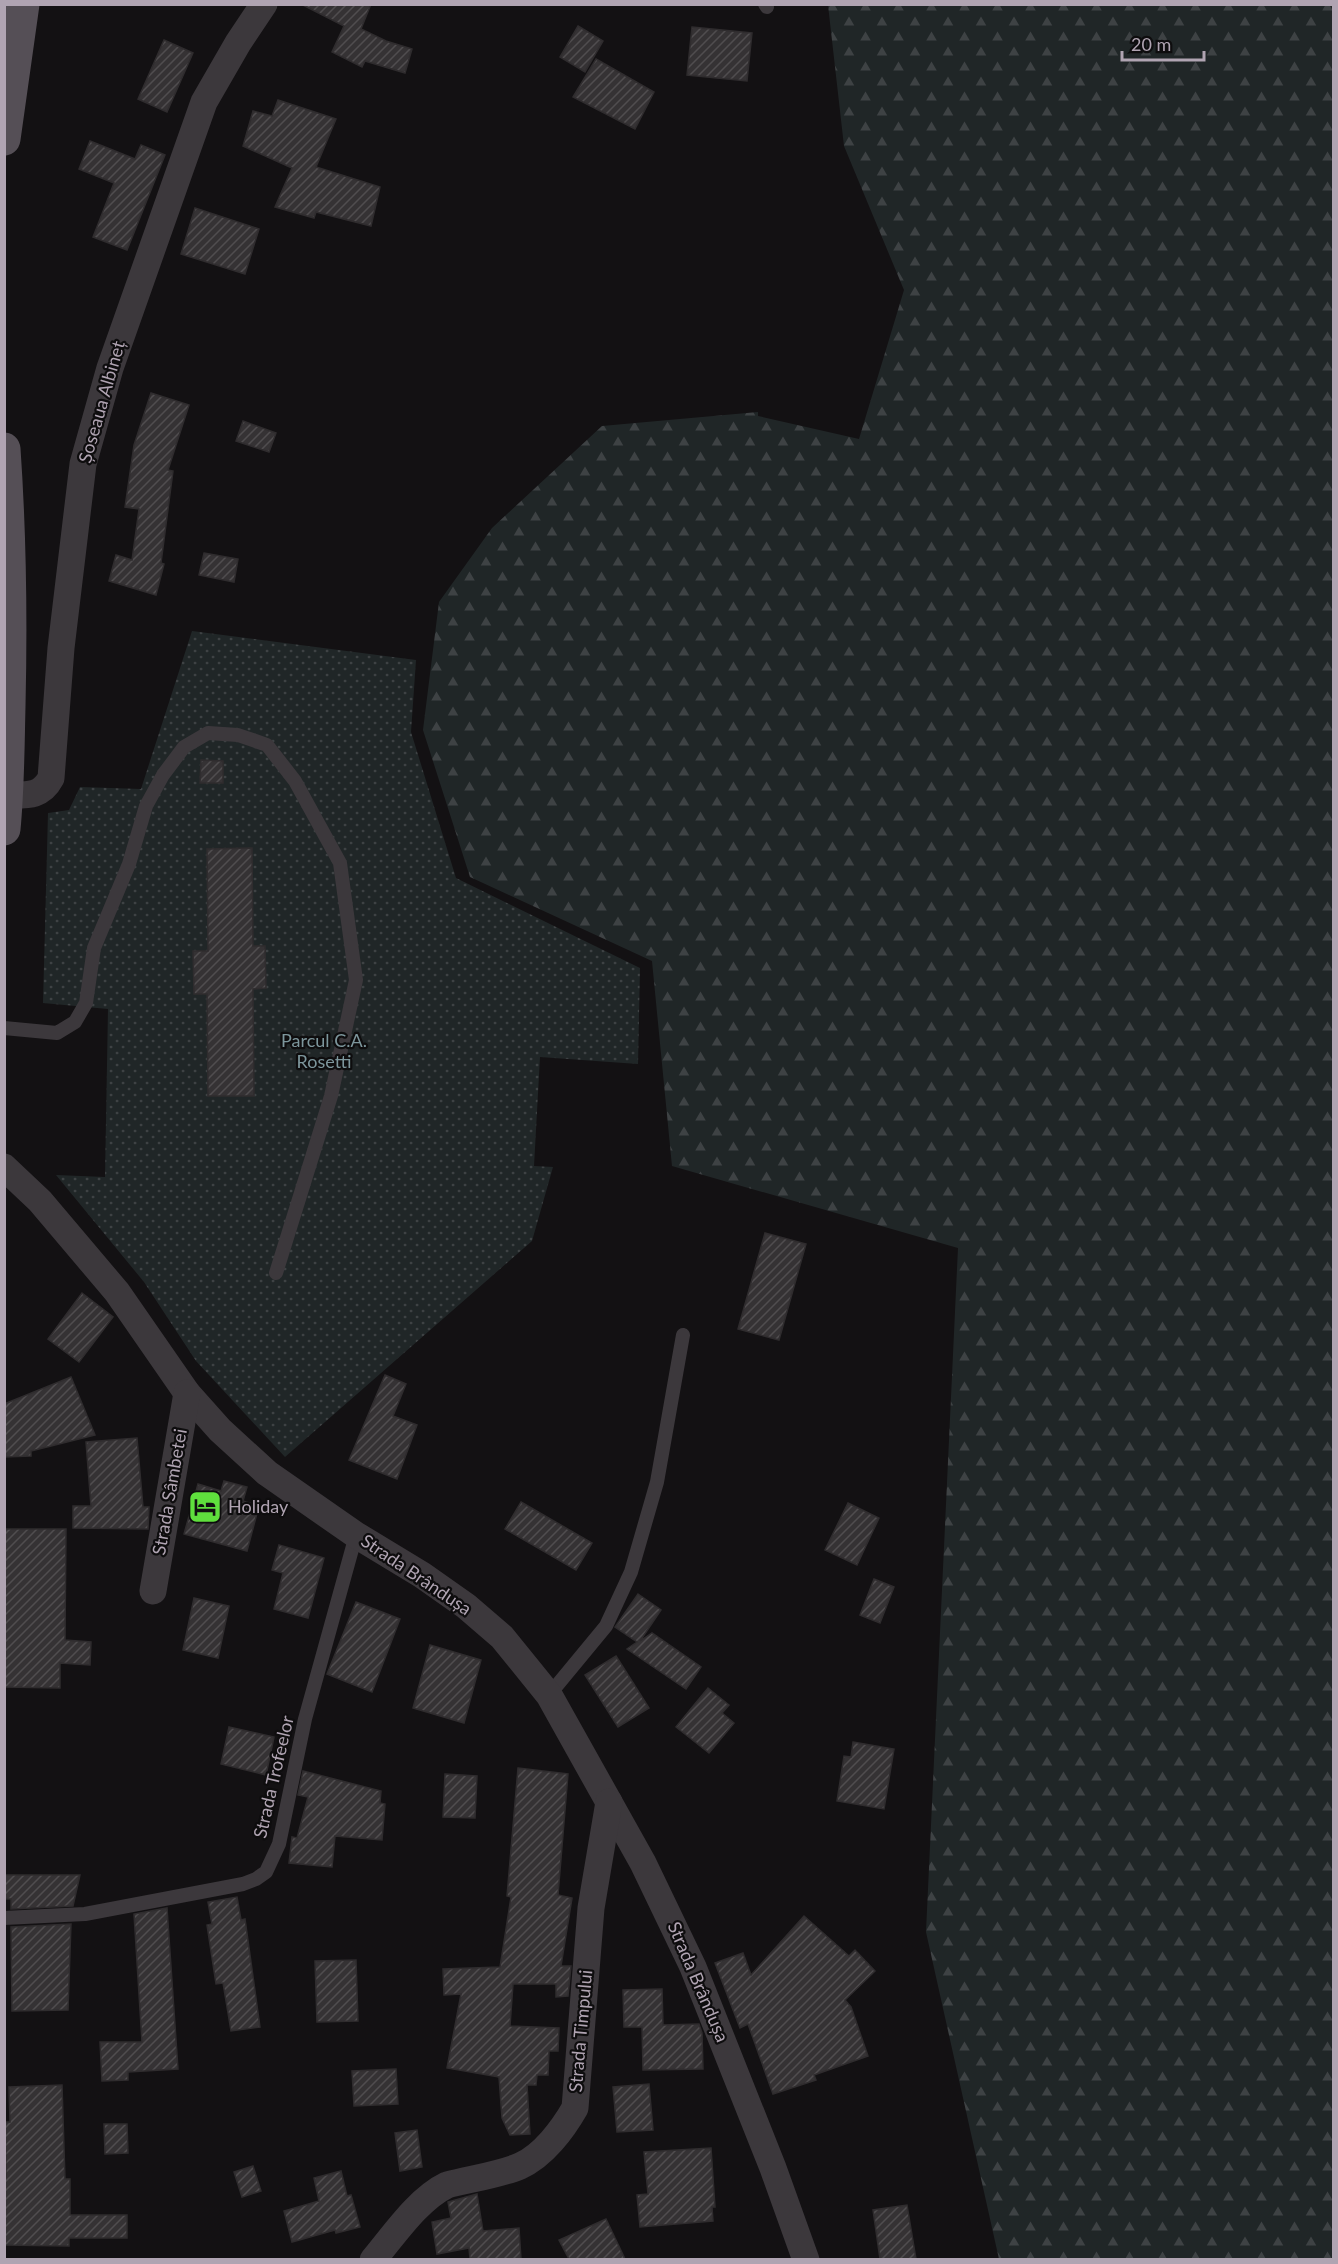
<svg xmlns="http://www.w3.org/2000/svg" width="1338" height="2264" viewBox="0 0 1338 2264" font-family="Lato,sans-serif">
<style>
.green{fill:url(#green-dots)}
.forest{fill:url(#forest-firs)}
.building{fill:url(#building-hatch);stroke:#2f2c2e;stroke-width:1.5}
.lines{fill:none;stroke-linecap:round;stroke-linejoin:round}
.service{stroke:#3c383c;stroke-width:14}
.minor{stroke:#3c383c;stroke-width:27}
.primary{stroke:#554f56;stroke-width:33}
.labels{text-anchor:middle;stroke-width:4.5;stroke-linejoin:round;paint-order:stroke}
.street-label{font-size:18px;fill:#b0a4b2;stroke:#0e0d0e}
.park-label{font-size:18px;fill:#7d969c;stroke:#0e0d0e}
.poi-label{font-size:18px;fill:#b0a4b2;stroke:#0e0d0e;text-anchor:start}
</style>
<defs>
<pattern id="green-dots" width="8" height="8" patternUnits="userSpaceOnUse" patternTransform="scale(1.5)"><rect width="8" height="8" fill="#202627"/><path d="M2 2h.1M6 6h.1" fill="none" stroke="#3e4244" stroke-width="1.8" stroke-linecap="round"/></pattern>
<pattern id="forest-firs" width="22" height="20" patternUnits="userSpaceOnUse" patternTransform="scale(1.5)"><rect width="22" height="20" fill="#202627"/><path d="M5 1l3.5 6h-7zM16 11l3.5 6h-7z" fill="#3e4244"/></pattern>
<pattern id="building-hatch" width="6" height="6" patternUnits="userSpaceOnUse" patternTransform="scale(1.5)"><rect width="6" height="6" fill="#353234"/><path d="M-1 1l2-2M0 6l6-6M5 7l2-2" fill="none" stroke="#504d4f"/></pattern>
</defs>
<rect width="100%" height="100%" fill="#131113"/>
<!-- green -->
<path class="green" d="M192,631L416,660L411,732L456,878L640,968L638,1064L540,1057L534,1166L553,1167L532,1241L285,1457L196,1361L144,1282L56,1175L105,1177L108,1009L43,1003L48,813L69,810L80,787L141,789Z"/>
<!-- forest -->
<path class="forest" d="M828,5H1333V2259H999L926,1932L958,1248L672,1166L652,961L470,877L423,730L439,602L492,528L602,426L758,412V416L859,439L904,290L844,146Z"/>
<!-- building -->
<g class="building">
<path d="M301,4H371L361,29L386,41L412,49L405,73L365,61L362,67L332,52L344,26Z"/>
<path d="M578,26L603,41L585,72L560,57Z"/>
<path d="M692,27L752,33L747,81L687,75Z"/>
<path d="M164,40L193,53L167,112L138,99Z"/>
<path d="M596,59L654,92L635,129L573,97Z"/>
<path d="M278,100L336,119L316,167L380,187L371,226L316,212L314,218L275,207L292,168L243,146L253,111L272,116Z"/>
<path d="M90,141L135,159L141,145L165,155L127,250L93,237L114,183L79,169Z"/>
<path d="M195,208L259,229L245,274L181,254Z"/>
<path d="M151,393L189,405L168,470L173,471L161,563L164,564L156,595L109,581L116,555L132,560L139,509L125,507L134,445Z"/>
<path d="M243,421L276,433L269,452L236,441Z"/>
<path d="M204,553L238,559L234,582L199,575Z"/>
<path d="M201,760L223,761V783H200Z"/>
<path d="M252,848L253,946H265L266,988L253,989L254,1096H208L207,994H194L193,951H208L207,849Z"/>
<path d="M765,1233L806,1244L779,1340L738,1329Z"/>
<path d="M82,1293L113,1317L79,1362L48,1339Z"/>
<path d="M385,1375L406,1384L393,1416L417,1425L397,1479L349,1460Z"/>
<path d="M71,1377L95,1435L31,1451V1456L4,1457V1404Z"/>
<path d="M137,1438L143,1507H149L148,1529L73,1528V1506H91L86,1442Z"/>
<path d="M224,1481L247,1487L243,1501L259,1506L247,1551L184,1534L198,1484L221,1491Z"/>
<path d="M521,1502L592,1543L576,1570L505,1529Z"/>
<path d="M848,1503L879,1518L857,1565L825,1550Z"/>
<path d="M4,1529H66L65,1640L91,1642L90,1665L60,1663V1688L4,1687Z"/>
<path d="M279,1545L324,1558L308,1618L274,1609L283,1573L272,1570Z"/>
<path d="M874,1579L894,1587L880,1623L860,1615Z"/>
<path d="M638,1594L661,1610L640,1641L652,1633L701,1667L686,1689L627,1649L637,1642L615,1627Z"/>
<path d="M194,1598L229,1606L218,1658L183,1650Z"/>
<path d="M356,1602L400,1619L372,1692L327,1674Z"/>
<path d="M430,1645L481,1660L464,1723L413,1708Z"/>
<path d="M616,1656L649,1708L618,1727L585,1675Z"/>
<path d="M708,1688L729,1705L722,1713L734,1723L709,1753L676,1727Z"/>
<path d="M229,1727L274,1737L266,1775L221,1764Z"/>
<path d="M853,1742L894,1749L884,1809L837,1801L844,1756L851,1757Z"/>
<path d="M518,1768L568,1774L558,1895L572,1898L561,1966H571L568,1996L556,1997V1984H513L510,2026L559,2028L558,2051H549L548,2075H537L536,2085H527L530,2134L510,2135L502,2118L499,2077L447,2068L461,1994L444,1995L443,1969L500,1967L511,1897L507,1896Z"/>
<path d="M303,1771L381,1791L380,1803L385,1804L382,1840L335,1836L332,1867L289,1863L292,1837L297,1838L308,1797L298,1795Z"/>
<path d="M445,1774L477,1776L475,1818L443,1817Z"/>
<path d="M4,1875H80L73,1906L11,1909V1899H4Z"/>
<path d="M237,1897L241,1920L245,1919L260,2027L231,2031L223,1983L216,1984L207,1925L212,1924L208,1902Z"/>
<path d="M167,1908L178,2069L128,2072V2080L102,2081L100,2042H142L134,1914Z"/>
<path d="M804,1916L849,1956L855,1950L875,1971L845,2000L851,2007L868,2056L814,2075L816,2080L773,2094L748,2024L740,2028L715,1963L743,1953L751,1975Z"/>
<path d="M71,1924L68,2010L12,2011L11,1927Z"/>
<path d="M356,1960L358,2021L317,2022L315,1961Z"/>
<path d="M662,1989L663,2025L699,2024L702,2033L703,2069L643,2070L642,2027H624L623,1990Z"/>
<path d="M396,2069L398,2104L354,2106L352,2071Z"/>
<path d="M649,2084L653,2130L617,2132L613,2087Z"/>
<path d="M62,2085L65,2179H70V2215H127V2238H69V2246L4,2245V2177H6L5,2122H10L9,2087Z"/>
<path d="M104,2124H127L128,2153L105,2154Z"/>
<path d="M417,2130L422,2167L400,2171L395,2133Z"/>
<path d="M711,2148L715,2207H712L713,2221L640,2227L637,2195L648,2194L644,2152Z"/>
<path d="M253,2166L261,2191L242,2197L234,2172Z"/>
<path d="M341,2171L347,2196L351,2195L360,2227L336,2233L335,2230L292,2242L284,2211L319,2201L314,2178Z"/>
<path d="M477,2194L483,2231L519,2228L521,2259H470L469,2248L437,2254L432,2222L451,2218L448,2202Z"/>
<path d="M907,2205L916,2259H880L873,2210Z"/>
<path d="M606,2219L625,2259H569L559,2240Z"/>
</g>
<g class="lines">
<!-- service -->
<g class="service">
<path d="M765,4L767,7"/>
<path d="M4,1028L57,1033L75,1022L86,1003L94,948L129,864L146,806L163,775L184,747L208,733L238,735L267,745L295,781L340,863L356,980L331,1096L276,1273"/>
<path d="M549,1695L606,1626L631,1572L657,1482L683,1335"/>
<path d="M4,1918L85,1914L243,1884L256,1879L266,1872L279,1844L305,1719L356,1535"/>
</g>
<!-- minor -->
<g class="minor">
<path d="M7,795C27,795 41,797 51,778L61,648L83,464L110,368L204,102L238,43L264,4"/>
<path d="M4,1167L40,1201L117,1292L187,1393L220,1430L267,1473L356,1535L422,1575L466,1606L502,1637L549,1695L643,1863L693,1967L773,2168L806,2260"/>
<path d="M153,1591L187,1393"/>
<path d="M373,2260C394,2235 418,2199 447,2185C469,2179 499,2175 520,2166C543,2156 563,2129 575,2108L591,1908L609,1802"/>
</g>
<!-- primary -->
<g class="primary">
<path d="M4,139L23,4"/>
<path d="M4,449C10,535 11,620 9,706C8,747 8,788 4,829"/>
</g>
</g>
<!-- icons -->
<defs>
<symbol id="hotel-square" viewBox="-11 -11 22 22"><rect x="-9" y="-9" width="18" height="18" rx="4" fill="#5fdf3d" stroke="#0e0d0e"/><path d="M-6-4.5h1.5V1H6V5H4.5V3h-9V5H-6ZM-4 0a1.8 1.8 0 1 1 3.6 0ZM.5 0V-2.5h3Q6-2.5 6 0Z" fill="#111"/></symbol>
</defs>
<g fill-rule="evenodd">
<use href="#hotel-square" x="186" y="1488" width="38" height="38"/>
</g>
<g class="labels">
<!-- street labels -->
<g class="street-label">
<text transform="translate(102 402) rotate(-74)" y="6">Șoseaua Albineț</text>
<text transform="translate(170 1492) rotate(-80)" y="6">Strada Sâmbetei</text>
<text transform="translate(416 1575) rotate(34)" y="6">Strada Brândușa</text>
<text transform="translate(274 1777) rotate(-77)" y="6">Strada Trofeelor</text>
<text transform="translate(698 1982) rotate(67)" y="6">Strada Brândușa</text>
<text transform="translate(581 2031) rotate(-85)" y="6">Strada Timpului</text>
</g>
<!-- park labels -->
<g class="park-label">
<text x="324" y="1047">Parcul C.A.<tspan x="324" dy="21">Rosetti</tspan></text>
</g>
<!-- poi labels -->
<g class="poi-label">
<text x="228" y="1513">Holiday</text>
</g>
</g>
<!-- border -->
<rect width="1338" height="2264" fill="none" stroke="#b0a4b2" stroke-width="12"/>
<!-- scale -->
<path d="M1122 51v9h82v-9" fill="none" stroke="#b0a4b2" stroke-width="3"/>
<text x="1131" y="51" font-size="18" fill="#b0a4b2" stroke="#0e0d0e" stroke-width="4.5" paint-order="stroke">20 m</text>
</svg>
